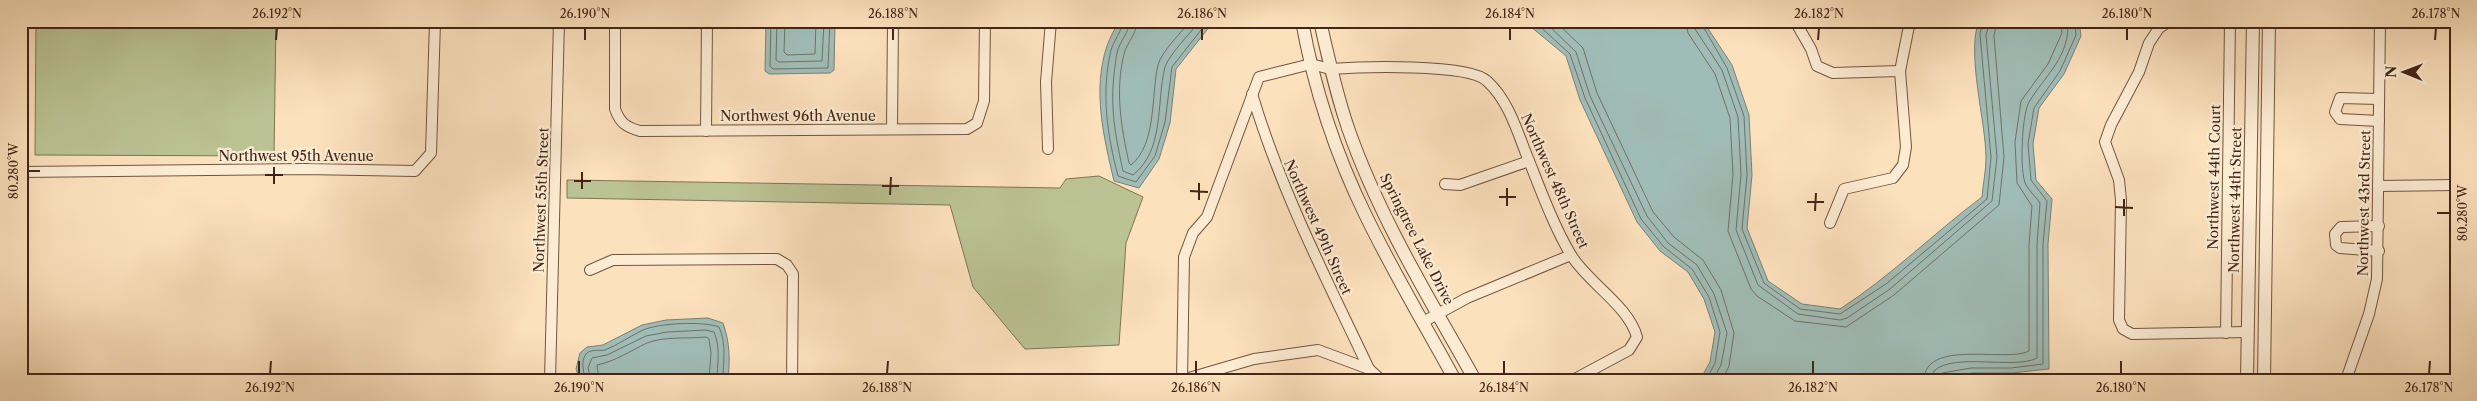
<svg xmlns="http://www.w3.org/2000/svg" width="2477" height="401" viewBox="0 0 2477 401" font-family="'Libre Caslon Text',serif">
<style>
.green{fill:#bbc394;stroke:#7f7456}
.water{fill:#a0bcb6;stroke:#7b8076}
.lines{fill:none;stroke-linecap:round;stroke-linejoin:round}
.shore{stroke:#727066;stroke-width:1}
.minor-casing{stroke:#715440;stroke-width:12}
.tertiary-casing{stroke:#715440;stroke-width:14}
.minor{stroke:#fdecd4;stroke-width:10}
.tertiary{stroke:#fdecd4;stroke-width:12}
.ticks{fill:none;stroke:#432517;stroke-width:2}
.labels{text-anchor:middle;stroke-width:4.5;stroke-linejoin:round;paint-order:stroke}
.street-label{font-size:14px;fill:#432517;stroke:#fdecd4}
.neatline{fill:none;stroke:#432517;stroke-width:2}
.ticks-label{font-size:12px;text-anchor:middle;fill:#432517}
</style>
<rect width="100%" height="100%" fill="#fce1bd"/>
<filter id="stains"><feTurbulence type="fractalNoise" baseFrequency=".004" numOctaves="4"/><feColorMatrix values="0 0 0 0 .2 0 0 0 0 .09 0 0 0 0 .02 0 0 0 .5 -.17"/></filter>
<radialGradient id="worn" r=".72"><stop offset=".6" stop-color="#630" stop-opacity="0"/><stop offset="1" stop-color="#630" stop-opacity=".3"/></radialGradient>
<!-- green -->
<g class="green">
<path d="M36,21H276L274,156L35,155Z"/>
<path d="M1099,176L1143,197L1126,243L1119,345L1025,349L973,287L950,205L567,198V180L1060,188L1066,179Z"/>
</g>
<!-- water -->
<g class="water">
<path d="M766,21H835L834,70L830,73L769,74L765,71Z"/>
<path d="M1119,21H1214L1176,69L1170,123L1159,159L1139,188L1114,181C1104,138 1092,90 1107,46C1110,37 1115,29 1119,21Z"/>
<path d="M1524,21H1703L1732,65L1749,115L1752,175L1747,228L1768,281L1802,304L1840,309C1891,276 1934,233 1982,197C1983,184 1986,171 1986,158C1986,122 1966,53 1979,21H2079L2081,36L2064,74L2039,108L2033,144L2036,180L2052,199L2048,244L2049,369L2012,373H1972L1936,380H1700L1710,362L1715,332L1704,299L1688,272L1660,251L1637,222L1580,100L1566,56Z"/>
<path d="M708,318L723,323C730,343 730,359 728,380H580L576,369L580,353L587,347L603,345L642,325L666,320Z"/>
</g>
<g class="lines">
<!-- shore -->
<g class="shore">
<path d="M771,21L770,66L773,69L828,68L830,21"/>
<path d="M777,21L776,60L779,62L822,61L824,21"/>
<path d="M785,21L784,52L787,55L815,54L816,21"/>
<path d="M1123,21C1122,31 1114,40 1111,50C1101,93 1107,134 1118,176L1136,182L1155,156L1165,122L1172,67L1208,21"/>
<path d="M1130,21C1129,33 1119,42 1117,53C1109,99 1113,125 1123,171L1133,175C1165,150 1156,102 1165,67C1169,55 1191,32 1200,21"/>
<path d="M1137,21C1137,34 1127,42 1124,54C1115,91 1121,126 1129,163L1131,165C1157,144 1151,94 1158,65C1161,52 1182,32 1190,21"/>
<path d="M1534,21L1570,54L1585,98L1641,219L1664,247L1692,269L1709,297L1720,332L1715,363L1706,380"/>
<path d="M1544,21L1576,52L1590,96L1647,216L1668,243L1697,265L1714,294L1727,333L1721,365L1713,380"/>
<path d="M1555,21L1583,48L1597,93L1653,212L1674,237L1703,260L1721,290L1734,333L1729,366L1722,380"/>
<path d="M1686,21L1688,33L1715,74L1730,118L1733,174L1728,231L1751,289L1757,296L1795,321L1846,327L1894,295L1999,205L2004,157L1994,36L1997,21"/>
<path d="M1693,21L1695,29L1722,70L1738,117L1741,174L1736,230L1758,285L1798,314L1840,320L1847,318L1890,289L1992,201L1997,157L1986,35L1990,21"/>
<path d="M1700,21L1727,68L1744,116L1747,175L1742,229L1764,283L1800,309L1840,314L1886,284L1987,199L1991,157L1980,34L1983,21"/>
<path d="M585,380C584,371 580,362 586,354C590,349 599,351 605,350C618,345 630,336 643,330C659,323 703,321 719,327C727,345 723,361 723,380"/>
<path d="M591,380L588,368L592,358L607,355L646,336L667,332L706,330L714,332C721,348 717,364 717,380"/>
<path d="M599,380L597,365C616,361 630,351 647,343C665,336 687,339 706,337L709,339L711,353L709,380"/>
<path d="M1924,380C1925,338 2006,363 2029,351V244L2032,206L2017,183L2015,142L2021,101L2048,64L2062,33L2061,21"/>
<path d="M1931,380L1934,371C1954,352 2014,370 2037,358V244L2040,203C2036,197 2030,192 2026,185C2019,172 2022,114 2029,102C2046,74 2070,57 2068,21"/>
<path d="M1937,380L1942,373L1971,368H2011L2043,364V244L2047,201L2031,180L2028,144L2034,108L2060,71L2076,35L2075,21"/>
</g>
<defs>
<g id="minor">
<path d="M615,21V109C620,123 626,127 640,131L967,129L977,123L984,101L985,21"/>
<path d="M1795,21L1811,49L1817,66L1833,73L1900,71"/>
<path d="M2170,21L2159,28L2149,43L2139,72L2111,125L2105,142L2119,180L2121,200L2119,320L2123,329L2132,334L2248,332"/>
<path d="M1252,94C1281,191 1326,278 1369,369"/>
<path d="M2379,121L2340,119L2335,112L2340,98L2379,99"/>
<path d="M892,129L893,21"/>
<path d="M706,131L707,21"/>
<path d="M1048,149L1046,82L1051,21"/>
<path d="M21,172L306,169L415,171L431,153L435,21"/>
<path d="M1445,184L1460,185L1529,161"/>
<path d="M2378,186L2456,185"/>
<path d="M1830,223L1844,189L1893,178L1903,165L1906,147L1900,71L1910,21"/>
<path d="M2379,251L2340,248L2336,245L2335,234L2341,227L2379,226"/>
<path d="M590,270L613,260L777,259L787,265L793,274L792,380"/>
<path d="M1423,322L1467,298L1571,255"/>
<path d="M2226,333L2230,21"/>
<path d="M550,380L559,21"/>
<path d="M1182,380L1184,257L1193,233L1207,217L1259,77L1311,64L1330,69C1359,67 1468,63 1487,81C1507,99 1516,127 1525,151C1539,185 1552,223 1571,255C1589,284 1628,305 1637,337L1629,350L1573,380"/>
<path d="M1182,380L1254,359L1318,350L1369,369L1381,380"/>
<path d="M2346,380L2369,314L2377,279L2380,21"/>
</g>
<g id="tertiary">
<path d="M1302,21C1314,88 1336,155 1366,216C1393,272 1425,325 1455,380"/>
<path d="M1320,21C1328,57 1336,93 1348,128C1379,217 1429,298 1475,380"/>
<path d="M2247,380L2253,21"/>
<path d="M2264,380L2269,21"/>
</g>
</defs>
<!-- minor casing -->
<use href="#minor" class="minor-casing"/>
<!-- tertiary casing -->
<use href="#tertiary" class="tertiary-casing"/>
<!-- minor -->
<use href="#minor" class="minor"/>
<!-- tertiary -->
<use href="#tertiary" class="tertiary"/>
</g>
<!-- ticks -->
<path class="ticks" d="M276,40L277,28M585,40V28M893,40V28M1202,40V28M1510,40V28M1818,40L1819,28M2127,40V28M2435,40L2436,28M28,171H40M265,175H283M574,181H591M274,184V167M882,186H899M582,189V172M1190,191L1208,192M890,195L891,177M1499,197H1516M1199,200V183M1807,202H1824M1507,206V188M2115,207L2133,208M1815,211L1816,193M2437,213H2450M2124,216V199M270,374L271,361M579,374V361M887,374L888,361M1196,374V361M1504,374V361M1813,374V361M2121,374V361M2429,374L2430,361"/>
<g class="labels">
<!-- street labels -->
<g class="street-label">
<text x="798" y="121">Northwest 96th Avenue</text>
<text x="296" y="161">Northwest 95th Avenue</text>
<text transform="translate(2214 177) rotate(-89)" y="5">Northwest 44th Court</text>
<text transform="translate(1555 181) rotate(66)" y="5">Northwest 48th Street</text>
<text transform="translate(541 200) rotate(-88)" y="5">Northwest 55th Street</text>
<text transform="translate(2235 200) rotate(-89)" y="5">Northwest 44th Street</text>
<text transform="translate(2364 203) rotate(-89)" y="5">Northwest 43rd Street</text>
<text transform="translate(1318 227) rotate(66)" y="5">Northwest 49th Street</text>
<text transform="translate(1417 239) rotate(63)" y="5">Springtree Lake Drive</text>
</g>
</g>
<!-- margin -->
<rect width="2477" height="401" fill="none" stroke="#fce1bd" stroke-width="55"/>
<!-- north arrow -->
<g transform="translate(2404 72) rotate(271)" stroke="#fdecd4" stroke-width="4" paint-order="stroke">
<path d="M0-4L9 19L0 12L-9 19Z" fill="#432517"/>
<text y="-8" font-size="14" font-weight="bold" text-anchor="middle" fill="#432517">N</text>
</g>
<rect x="28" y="28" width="2422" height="346" class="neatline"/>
<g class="ticks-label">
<text x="277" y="18">26.192°N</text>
<text x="585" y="18">26.190°N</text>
<text x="893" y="18">26.188°N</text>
<text x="1202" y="18">26.186°N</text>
<text x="1510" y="18">26.184°N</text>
<text x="1819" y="18">26.182°N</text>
<text x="2127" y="18">26.180°N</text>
<text x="2436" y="18">26.178°N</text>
<text transform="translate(14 171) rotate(-90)" y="4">80.280°W</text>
<text transform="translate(2463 213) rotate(-90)" y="4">80.280°W</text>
<text x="270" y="392">26.192°N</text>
<text x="579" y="392">26.190°N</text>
<text x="887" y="392">26.188°N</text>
<text x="1196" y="392">26.186°N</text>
<text x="1504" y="392">26.184°N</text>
<text x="1813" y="392">26.182°N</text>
<text x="2121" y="392">26.180°N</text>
<text x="2429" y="392">26.178°N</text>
</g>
<rect width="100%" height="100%" filter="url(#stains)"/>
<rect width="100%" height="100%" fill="url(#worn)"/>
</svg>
